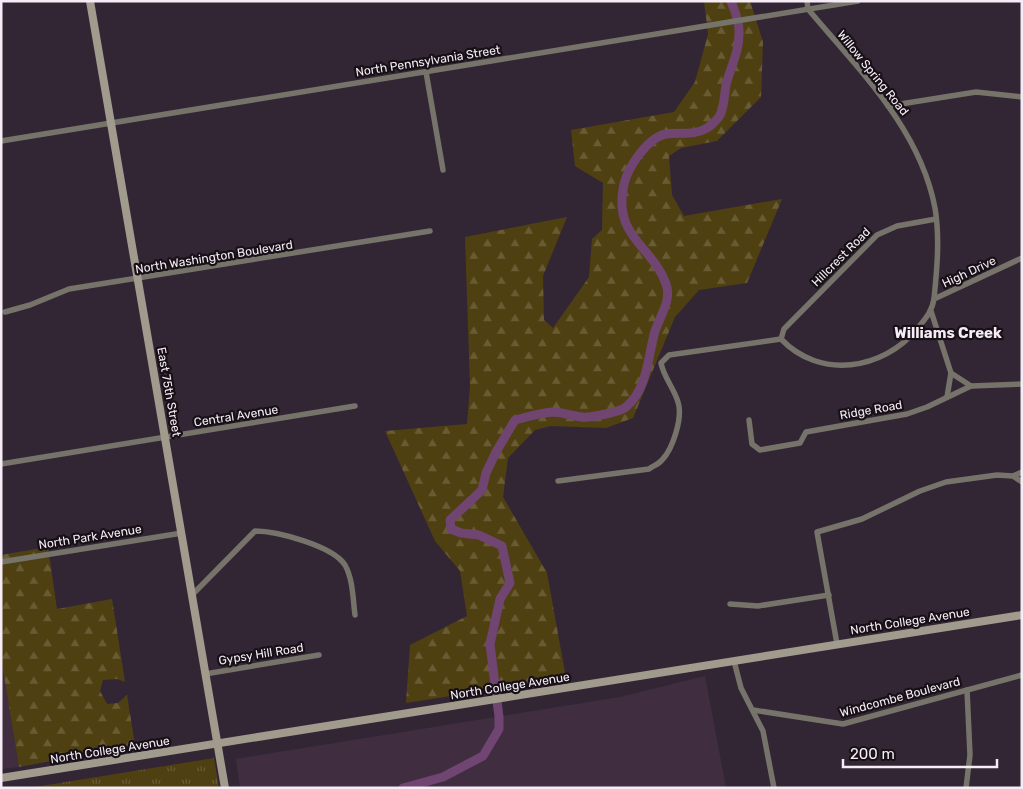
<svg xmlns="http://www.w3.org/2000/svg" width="1023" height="789" viewBox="0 0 1023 789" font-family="Rubik,sans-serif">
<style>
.built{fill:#402e40}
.forest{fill:url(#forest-firs)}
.park{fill:url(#park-tufts)}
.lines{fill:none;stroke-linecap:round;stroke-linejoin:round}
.river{stroke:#714572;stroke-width:9}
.street{stroke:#76736a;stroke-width:5.5}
.secondary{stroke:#a09b8d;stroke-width:8}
.labels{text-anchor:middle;stroke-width:4.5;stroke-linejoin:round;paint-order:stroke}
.street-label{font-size:12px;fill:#f6ecf5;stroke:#171117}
.quarter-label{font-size:15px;font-weight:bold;fill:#f6ecf5;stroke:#171117}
</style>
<defs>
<pattern id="forest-firs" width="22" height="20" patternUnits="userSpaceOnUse" patternTransform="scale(1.25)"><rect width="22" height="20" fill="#4f4011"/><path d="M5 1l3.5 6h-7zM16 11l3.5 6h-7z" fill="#695c34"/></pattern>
<pattern id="park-tufts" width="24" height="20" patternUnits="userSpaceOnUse" patternTransform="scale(1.25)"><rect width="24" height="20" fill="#4f4011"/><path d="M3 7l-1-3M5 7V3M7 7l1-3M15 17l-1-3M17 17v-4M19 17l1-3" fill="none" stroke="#695c34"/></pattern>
</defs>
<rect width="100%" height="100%" fill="#332634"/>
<!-- built -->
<g class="built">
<path d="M1,658L19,767L1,769Z"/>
<path d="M705,676L726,788H240L236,759L620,697Z"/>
</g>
<!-- forest -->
<g class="forest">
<path d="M704,1H750L763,42L761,97L717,141L681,148L669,156L672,195L684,216L782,199L747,283L699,290L675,317L633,418L606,428L551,426L535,430L508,458L503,497L547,573L566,678L406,703L410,645L467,616L460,571L435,541L385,431L467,424L470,386L465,237L567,217L543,276L544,320L553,328L589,277L592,239L602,230L603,183L575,166L571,130L674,112L695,82L708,34Z"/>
<path d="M48,547L57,609L112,599L125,682L117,679L103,680L100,691L107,704L118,703L127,695L135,745L19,767L1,658V555Z"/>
</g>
<!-- park -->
<path class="park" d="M214,758L219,788H29L208,759Z"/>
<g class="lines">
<!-- river -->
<path class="river" d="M403,788L443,777L483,756L499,729V717L490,644L500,599L510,583L502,546L479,535L461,533L451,529L450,520L482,490L486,473L496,452L515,420C527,417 540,413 552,412C562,412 572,416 582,417C590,418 620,412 626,407C648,389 648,355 655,331C660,316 672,300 666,284C653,246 612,237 624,184C628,167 648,137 666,134C681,132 694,136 707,128C711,126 718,119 720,115C725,106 724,91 727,81C732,64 740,49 739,30C739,20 734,10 731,1"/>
<!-- street -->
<g class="street">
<path d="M807,1L808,9C858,69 920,128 935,208C940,238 937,269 934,299"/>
<path d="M426,72L443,170"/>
<path d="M888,106L976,92L1022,97"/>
<path d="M1,141L858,1"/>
<path d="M931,311L951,373L947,397"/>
<path d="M5,312L30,305L69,289L430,231"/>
<path d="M781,339C820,380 883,370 917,329C925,319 932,312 934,299L1022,258"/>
<path d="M781,339L784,329L877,235L897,226L936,219"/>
<path d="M951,373L971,386"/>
<path d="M749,420L752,444L760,450L800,443L806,432L907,414L927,407L971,386L1022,384"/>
<path d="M1,464L355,406"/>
<path d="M1013,476L1022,472"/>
<path d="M558,481L649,469C653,466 659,464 662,460C673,449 683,417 678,402C674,388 664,378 661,363L669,355L781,339"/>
<path d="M1,562L182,533"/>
<path d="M192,595L255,531C277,531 333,546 345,565C353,579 353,600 355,615"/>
<path d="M730,604L758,606L829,595"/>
<path d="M837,644L817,532L862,519L920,491L946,482L997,475L1013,476L1022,482"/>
<path d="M734,661L741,688L763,731L774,788"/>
<path d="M205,674L319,655"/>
<path d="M753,710L843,724L1022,675"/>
<path d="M966,788L970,755L967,690"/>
</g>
<!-- secondary -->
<g class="secondary">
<path d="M90,1L225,788"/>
<path d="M1,778L1022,615"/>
</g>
</g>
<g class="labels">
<!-- street labels -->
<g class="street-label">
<text transform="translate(428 61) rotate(-9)" y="4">North Pennsylvania Street</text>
<text transform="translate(873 73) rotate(51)" y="4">Willow Spring Road</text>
<text transform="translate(214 257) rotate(-9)" y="4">North Washington Boulevard</text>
<text transform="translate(841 257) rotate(-45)" y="4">Hillcrest Road</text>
<text transform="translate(969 272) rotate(-25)" y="4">High Drive</text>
<text transform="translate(169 392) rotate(80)" y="4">East 75th Street</text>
<text transform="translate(871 410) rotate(-10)" y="4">Ridge Road</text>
<text transform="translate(236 416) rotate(-9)" y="4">Central Avenue</text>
<text transform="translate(90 537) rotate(-9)" y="4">North Park Avenue</text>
<text transform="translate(910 621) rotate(-9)" y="4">North College Avenue</text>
<text transform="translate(261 654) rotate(-9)" y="4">Gypsy Hill Road</text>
<text transform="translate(510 686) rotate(-9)" y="4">North College Avenue</text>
<text transform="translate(900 697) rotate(-15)" y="4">Windcombe Boulevard</text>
<text transform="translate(110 750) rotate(-9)" y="4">North College Avenue</text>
</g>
<!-- quarter labels -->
<g class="quarter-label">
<text x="948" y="338">Williams Creek</text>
</g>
</g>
<!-- border -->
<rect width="1023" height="789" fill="none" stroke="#f6ecf5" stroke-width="5"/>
<!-- scale -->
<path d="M843 759v8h154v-8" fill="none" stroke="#f6ecf5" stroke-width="2.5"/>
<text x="850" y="759" font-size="15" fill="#f6ecf5" stroke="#171117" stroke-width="4" paint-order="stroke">200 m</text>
</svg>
